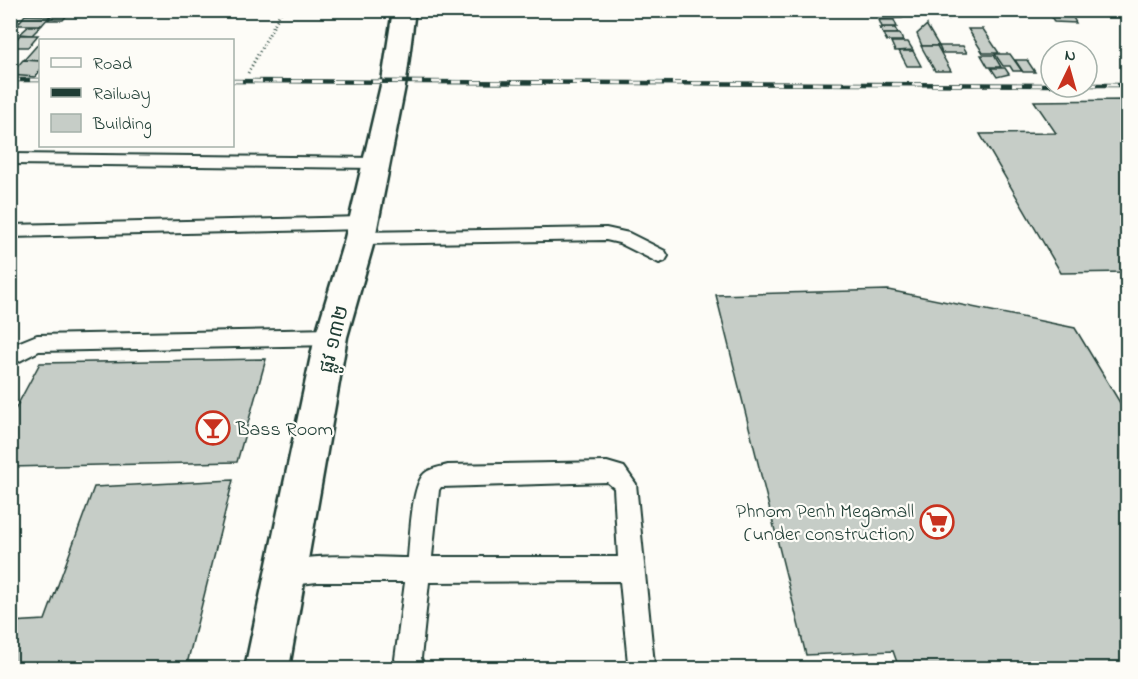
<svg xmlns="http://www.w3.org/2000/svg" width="1138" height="679" viewBox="0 0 1138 679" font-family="'Indie Flower','Noto Sans Khmer',sans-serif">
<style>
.building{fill:#c6cdc7;stroke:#1f3d34;stroke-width:1.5}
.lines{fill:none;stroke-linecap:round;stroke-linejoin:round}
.lane-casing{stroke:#1f3d34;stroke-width:4}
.secondary-casing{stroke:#1f3d34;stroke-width:5}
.path{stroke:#1f3d34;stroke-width:3;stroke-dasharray:1 3;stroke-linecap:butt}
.lane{fill:#fdfcf7;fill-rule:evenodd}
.secondary{fill:#fdfcf7;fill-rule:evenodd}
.rail-casing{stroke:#1f3d34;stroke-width:4.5}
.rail{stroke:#fdfcf7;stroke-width:3;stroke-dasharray:10;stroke-linecap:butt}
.labels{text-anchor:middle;stroke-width:4.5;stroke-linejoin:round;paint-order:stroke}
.street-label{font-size:20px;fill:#1f3d34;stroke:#fdfcf7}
.poi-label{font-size:20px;fill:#1f3d34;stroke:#fdfcf7;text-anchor:start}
</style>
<rect width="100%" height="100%" fill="#fdfcf7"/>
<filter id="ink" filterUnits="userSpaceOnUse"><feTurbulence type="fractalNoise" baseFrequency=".0167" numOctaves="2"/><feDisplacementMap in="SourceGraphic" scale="12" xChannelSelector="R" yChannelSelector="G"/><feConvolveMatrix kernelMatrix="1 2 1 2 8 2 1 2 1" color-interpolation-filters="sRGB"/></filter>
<g filter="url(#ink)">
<!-- building -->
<g class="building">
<path d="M875,10H896L902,18L880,19Z"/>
<path d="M922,10L928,16L915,18L907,11Z"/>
<path d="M928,10H944L953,18L939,20Z"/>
<path d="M1049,10H1069L1076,23L1054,22Z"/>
<path d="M53,14H68L63,20H48Z"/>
<path d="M25,15L50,16L42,25H17Z"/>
<path d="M879,20H894L897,27H882Z"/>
<path d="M927,25V26L939,46H922L917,34Z"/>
<path d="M29,26H41L32,35L20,34Z"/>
<path d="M880,28H895L898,34H883Z"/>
<path d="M968,29H983L999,53H983Z"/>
<path d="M883,34H900L903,41H887Z"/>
<path d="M20,35H38L28,47H10Z"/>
<path d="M40,42V61L24,60Z"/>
<path d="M891,42H908L913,50L895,51Z"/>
<path d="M921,46H937L951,71H935Z"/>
<path d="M939,46H963L967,53H942Z"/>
<path d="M899,51H913L921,66H907Z"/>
<path d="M995,54H1010L1022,71H1013L1010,66H1003Z"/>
<path d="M981,55H994L1001,67H988Z"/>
<path d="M23,60L40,61V71L35,77L10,75Z"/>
<path d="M1015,60H1027L1035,72H1023Z"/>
<path d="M991,68H1005L1009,74L997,77Z"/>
<path d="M1128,100V272L1061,273L980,134L1056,133L1034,101Z"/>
<path d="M888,290L1075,328L1128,416V668H899L893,651L806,655L716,295Z"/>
<path d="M266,359L237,462L10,467V419L40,363Z"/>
<path d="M233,480L186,668H10V622L45,620L94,487Z"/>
</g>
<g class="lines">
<defs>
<g id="lane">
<path d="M687,10H701L702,13L696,17Z"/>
<path d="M10,154L377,158L383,159L385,163L383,167L377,168L10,164Z"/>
<path d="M363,217L369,219L372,223L369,227L363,229L10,237V225Z"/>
<path d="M606,228L629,233L665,251L668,256L665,261L659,263L619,243L606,240L360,244L354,242L351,238L354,234L360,232Z"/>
<path d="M331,329L338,331L341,337L338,343L331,345L39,351L10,366V346L37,335Z"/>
<path d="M607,462L624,467L636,484L654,664L652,668H626L628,663L620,581L429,582L421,658L425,668H399L395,659L405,582H317L285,586L276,583L273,574L276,565C312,551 369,558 408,558C410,538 411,485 425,473C431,468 441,467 448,465ZM607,482L614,488L618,557H432L439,490L441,487Z"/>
</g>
<path id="secondary" d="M393,10H415L406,81L375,238L347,337L289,668H245L315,337L345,238L382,81Z"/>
</defs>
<!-- lane casing -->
<use href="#lane" class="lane-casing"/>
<!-- secondary casing -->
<use href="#secondary" class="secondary-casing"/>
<!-- path -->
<path class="path" d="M248,73L282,10"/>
<!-- lane -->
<use href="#lane" class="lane"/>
<!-- secondary -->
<use href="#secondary" class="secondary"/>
<defs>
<g id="rail">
<path d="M10,80H40"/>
<path d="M232,81L1051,85"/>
<path d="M1087,85H1128"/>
</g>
</defs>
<!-- rail casing -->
<use href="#rail" class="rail-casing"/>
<!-- rail -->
<use href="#rail" class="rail"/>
</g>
</g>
<!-- icons -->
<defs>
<symbol id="bar-ring" viewBox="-11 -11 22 22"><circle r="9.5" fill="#fdfcf7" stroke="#c8321e" stroke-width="1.5"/><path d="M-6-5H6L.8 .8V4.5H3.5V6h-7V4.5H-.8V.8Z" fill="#c8321e"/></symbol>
<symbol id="supermarket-ring" viewBox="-11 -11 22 22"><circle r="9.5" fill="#fdfcf7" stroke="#c8321e" stroke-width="1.5"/><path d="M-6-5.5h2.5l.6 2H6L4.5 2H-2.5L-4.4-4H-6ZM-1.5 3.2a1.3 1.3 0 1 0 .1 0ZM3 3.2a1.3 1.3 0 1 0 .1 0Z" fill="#c8321e"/></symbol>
</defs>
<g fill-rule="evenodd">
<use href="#bar-ring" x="194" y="409" width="38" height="38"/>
<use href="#supermarket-ring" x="918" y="503" width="38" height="38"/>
</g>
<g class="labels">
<!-- street labels -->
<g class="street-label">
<text transform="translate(333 339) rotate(-76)" y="7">ផ្លូវ ១៣២</text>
</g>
<!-- poi labels -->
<g class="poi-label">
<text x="236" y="435">Bass Room</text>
<text x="914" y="517" text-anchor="end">Phnom Penh Megamall<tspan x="914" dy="23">(under construction)</tspan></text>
</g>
</g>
<!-- margin -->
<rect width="1138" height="679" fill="none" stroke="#fdfcf7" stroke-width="36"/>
<rect x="18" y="18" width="1102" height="643" fill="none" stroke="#1f3d34" stroke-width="2" filter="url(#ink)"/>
<!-- legend -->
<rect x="39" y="39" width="195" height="108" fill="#fdfcf7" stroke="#a4b0a9" stroke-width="1.5"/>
<rect x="51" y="58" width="30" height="9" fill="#fdfcf7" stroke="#a4b0a9" stroke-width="1.5"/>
<text x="93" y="69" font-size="18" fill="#1f3d34">Road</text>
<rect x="51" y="88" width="30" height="9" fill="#1f3d34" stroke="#a4b0a9" stroke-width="1.5"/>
<text x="93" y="99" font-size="18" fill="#1f3d34">Railway</text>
<rect x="51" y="114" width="30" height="18" fill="#c6cdc7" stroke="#a4b0a9" stroke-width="1.5"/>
<text x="93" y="129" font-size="18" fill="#1f3d34">Building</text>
<!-- north arrow -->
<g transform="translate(1069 69) rotate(5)"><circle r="28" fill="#fdfcf7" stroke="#a4b0a9" stroke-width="1.5"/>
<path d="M0-4.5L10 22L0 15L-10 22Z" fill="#c8321e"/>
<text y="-9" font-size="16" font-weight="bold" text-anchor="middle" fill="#1f3d34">N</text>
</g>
</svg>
